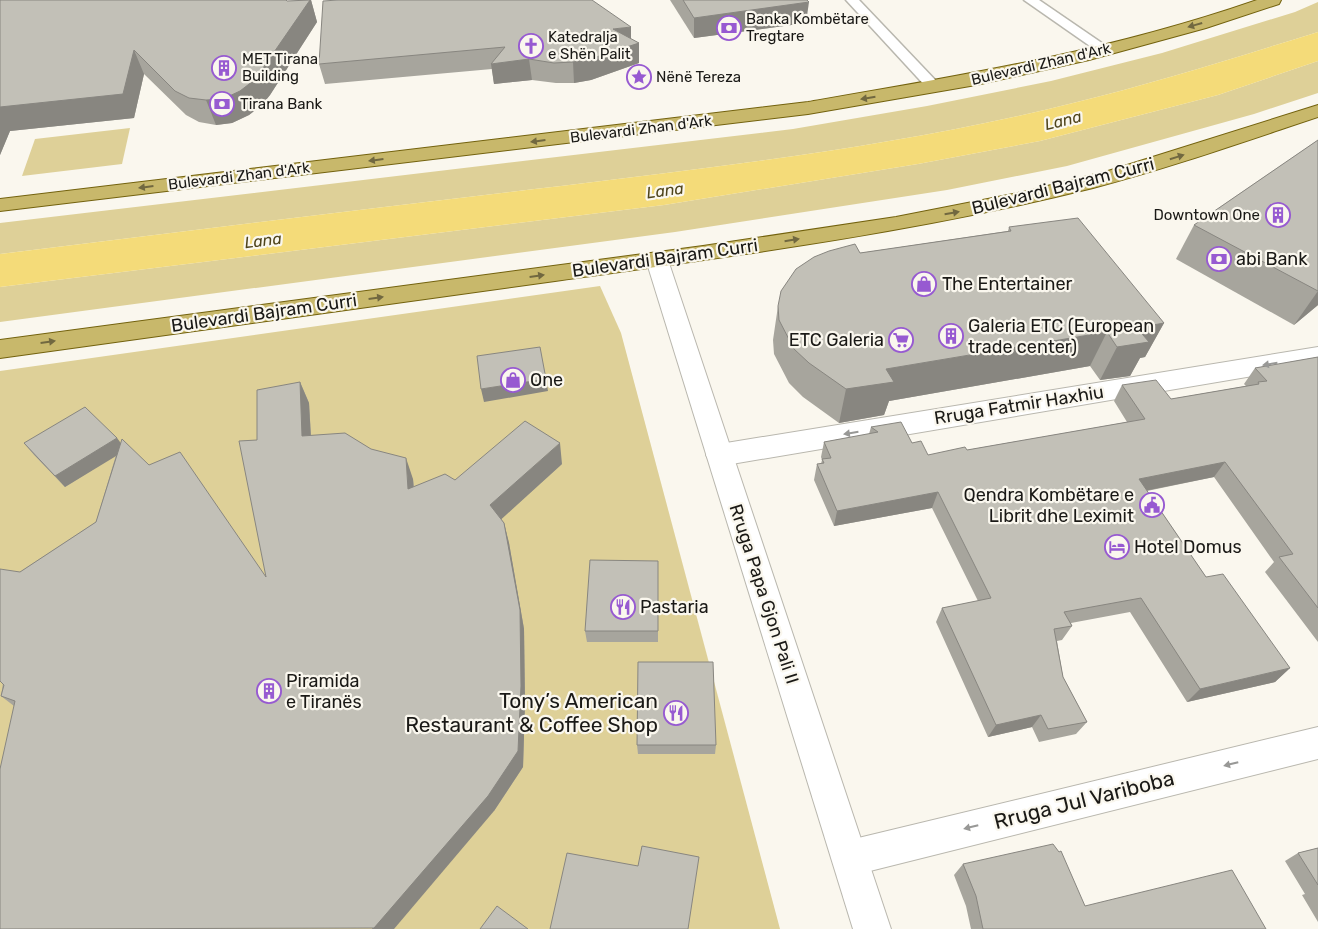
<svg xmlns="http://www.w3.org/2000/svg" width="1318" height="929" viewBox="0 0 1318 929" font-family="Rubik,sans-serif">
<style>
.green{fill:#ded098}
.water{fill:#f4db79}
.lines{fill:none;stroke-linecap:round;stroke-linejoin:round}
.service-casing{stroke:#b9b7ae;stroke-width:3}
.minor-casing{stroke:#b9b7ae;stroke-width:2}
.tertiary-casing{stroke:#b9b7ae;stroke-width:2}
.primary-casing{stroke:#73620e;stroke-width:2}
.service{fill:#fff;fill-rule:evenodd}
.minor{fill:#fff;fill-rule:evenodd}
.tertiary{fill:#fff;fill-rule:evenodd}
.primary{fill:#c8b86b;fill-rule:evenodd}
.wall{fill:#a7a59d}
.shaded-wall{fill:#888680}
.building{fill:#c2c0b7;stroke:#888680}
.oneway{fill:#716840}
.oneway2{fill:#989896}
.labels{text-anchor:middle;stroke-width:4.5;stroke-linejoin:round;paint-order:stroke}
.far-poi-label{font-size:15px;fill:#1a1916;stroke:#faf7ee;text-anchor:start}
.far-street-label{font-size:15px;fill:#1a1916;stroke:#faf7ee}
.far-water-label{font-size:16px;font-style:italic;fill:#4f441b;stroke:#faf7ee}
.street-label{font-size:18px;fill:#1a1916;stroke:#faf7ee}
.poi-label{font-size:18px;fill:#1a1916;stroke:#faf7ee;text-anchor:start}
.near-poi-label{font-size:21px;fill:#1a1916;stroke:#faf7ee;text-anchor:end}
.near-street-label{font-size:21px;fill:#1a1916;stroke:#faf7ee}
</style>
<rect width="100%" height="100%" fill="#faf7ee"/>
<!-- green -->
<g class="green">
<path d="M1318,2V32C1237,57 1155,83 1073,103C905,145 732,165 561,186C374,208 187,231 0,254V223L793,129L927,106L1051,81L1162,53L1295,12Z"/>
<path d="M1318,61V93L1254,114L1067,166L947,190L675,232L0,322V287L664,205L918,164L1040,141L1218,95Z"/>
<path d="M130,128L122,164L22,176L35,139Z"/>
<path d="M600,286L621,333L780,929H0V371Z"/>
</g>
<!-- water -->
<path class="water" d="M1318,32V61L1218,95L1040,141L918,164L664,205L0,287V254C187,231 374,208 561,186C732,165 905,145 1073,103C1155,83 1237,57 1318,32Z"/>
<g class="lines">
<defs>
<g id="service">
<path d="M846,0H859L939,84L941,87L939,90H929Z"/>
<path d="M1024,0H1039L1112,50L1105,54L1100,53Z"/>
</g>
<g id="minor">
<path d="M1318,347V365L720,466L710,462L706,455L710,448L720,444Z"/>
<path d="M1318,727V759L850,876L837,871L832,858L837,845L850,840Z"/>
</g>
<path id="tertiary" d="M657,253L665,255L668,260L891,929H853L646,260L649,255Z"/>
<g id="primary">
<path d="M1257,0H1281L1279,4L1206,28L1089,60L976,85L808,114L0,211V199L808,102C960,76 1111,51 1257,0Z"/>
<path d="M1318,105V117C1243,142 1169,168 1093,188C916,232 735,256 555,281C370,307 185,332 0,358V340L703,246L896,217L1023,192L1108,171Z"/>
</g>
</defs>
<!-- service casing -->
<use href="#service" class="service-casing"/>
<!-- minor casing -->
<use href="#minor" class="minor-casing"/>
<!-- tertiary casing -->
<use href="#tertiary" class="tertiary-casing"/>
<!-- primary casing -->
<use href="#primary" class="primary-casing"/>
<!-- service -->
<use href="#service" class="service"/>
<!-- minor -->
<use href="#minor" class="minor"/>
<!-- tertiary -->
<use href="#tertiary" class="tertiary"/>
<!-- primary -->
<use href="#primary" class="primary"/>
</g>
<!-- wall -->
<g class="wall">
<path d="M0,0L287,1L311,0L317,22L270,95L262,105L249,115L232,123L216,125L199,122L186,115L144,74L134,118L10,131L0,155Z"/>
<path d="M670,0H807L806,23L694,38Z"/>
<path d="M631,27V39L639,43V63L591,80L574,83H556L532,80L494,84L492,69L325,84L319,64Z"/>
<path d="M1318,140V305L1294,325L1176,259L1194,225Z"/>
<path d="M1009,227L1164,323L1145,357L1140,358L1130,376L1100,380L1090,366L889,401L884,415L839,423L803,397L789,383L774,354L773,340L778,306L860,253L1008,231Z"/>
<path d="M1318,357V642L1265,572L1274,562L1214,477L1147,491L1206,577L1290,668L1275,682L1187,702L1130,612L1071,623L1072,626L1062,640L1057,641L1063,677L1087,722L1076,734L1039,742L1032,727L988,737L936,622L942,608L978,601L932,508L834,526L814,480L817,464H821L822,460L821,457L824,442L869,434L871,427L912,443L928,455L967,450L1127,422L1114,401L1122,385L1171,399L1246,386L1244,384L1255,368Z"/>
<path d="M300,382L309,403L311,436L413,479L414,487L562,464L501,519L504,523L509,543L524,629L525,703L523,767L494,811L14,706L1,696L20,572L96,522L116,455L65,487L34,455L24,443L117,438L120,443L266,577L257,440Z"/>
<path d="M658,561V642H587L585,631Z"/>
<path d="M637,745H716L715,754H638Z"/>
<path d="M1318,848V922L1302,895L1305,894L1285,861L1298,853Z"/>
<path d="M963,864L1085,906L1266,929H971L966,906L954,875Z"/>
</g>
<!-- shaded-wall -->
<g class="shaded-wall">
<path d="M310,0H311L317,22L270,95L262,105L249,115L232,123L216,125L206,100Z"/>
<path d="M809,2L806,23L694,38V18Z"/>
<path d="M631,27V45L639,43V63L591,80L574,83L573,62L613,29Z"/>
<path d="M134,50L144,74L134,118L10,131L0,155V107Z"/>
<path d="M529,59L532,80L494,84L491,64Z"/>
<path d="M1318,291V305L1294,325Z"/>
<path d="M1164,323L1145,357L1140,358L1130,376L1100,380L1117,347L1137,328Z"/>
<path d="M1107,332L1090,366L889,401L884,415L839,423L846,389L886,369Z"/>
<path d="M546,379L548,391L484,402L481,389Z"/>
<path d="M300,382L309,403L312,457L302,436Z"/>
<path d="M117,438L126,450L65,487L55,476Z"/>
<path d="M560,443L562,464L495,525L490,505Z"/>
<path d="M406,458L413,479L415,510L408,489Z"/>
<path d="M1225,462L1214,477L1129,494L1139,479Z"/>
<path d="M938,492L932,508L834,526L837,511Z"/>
<path d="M504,523L509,543L524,629L525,703L523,767L494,811L394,929H372Z"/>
<path d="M1290,668L1275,682L1187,702L1200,689Z"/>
<path d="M1041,715L1032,727L988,737L996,725Z"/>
</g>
<!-- building -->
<g class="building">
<path d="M0,0H286L287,1L310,0L261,71L253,81L240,91L223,99L206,100L189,98L175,91L134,50L123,94L0,107Z"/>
<path d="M338,0H592L631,27L613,29L639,43L590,59L573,62L554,63L529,59L491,64L505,47L319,64L323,1Z"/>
<path d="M683,0H807L809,2L694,18Z"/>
<path d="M1318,140V291L1194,225Z"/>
<path d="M1078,218L1164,323L1137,328L1149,342L1117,347L1107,332L886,369L894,382L846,389L809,363L794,349L779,320L778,306L781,291L796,269L814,257L829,251L855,244L860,253L1011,231L1009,227Z"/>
<path d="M540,347L546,379L481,389L477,356Z"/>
<path d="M1318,357V608L1279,557L1293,554L1225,462L1139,479L1206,577L1223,574L1290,668L1200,689L1141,598L1064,612L1072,626L1054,629L1063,677L1087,722L1048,729L1041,715L996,725L942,608L991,598L938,492L837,511L817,464L824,463L822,459L831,458L824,442L878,432L871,427L901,422L912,443L921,441L928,455L965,447L967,450L1145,419L1122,385L1156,380L1171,399L1259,384L1258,382L1267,381L1255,368Z"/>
<path d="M300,382L302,436L345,433L371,449L406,458L408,489L445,474L455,480L525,421L560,443L490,505L504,523L520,610L521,686L518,751L488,796L374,928L0,929V769L15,701L1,696L4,685L0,681V569L20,572L96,522L122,439L149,465L180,452L266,577L239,441L257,440V390Z"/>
<path d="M85,407L117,438L55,476L24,443Z"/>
<path d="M590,560L658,561V631H585Z"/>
<path d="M638,662H713L716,745H637Z"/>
<path d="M1053,844L1059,852L1061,851L1085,906L1232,870L1266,929H983L976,896L963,864Z"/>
<path d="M642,846L699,857L688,929H550L567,853L638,866Z"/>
<path d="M1318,848V885L1298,853Z"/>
<path d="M497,906L528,929H480Z"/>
</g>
<!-- one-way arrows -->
<defs><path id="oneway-solid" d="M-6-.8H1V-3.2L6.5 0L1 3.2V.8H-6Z" transform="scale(1.25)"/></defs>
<g class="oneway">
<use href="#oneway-solid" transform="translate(1195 25) rotate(164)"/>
<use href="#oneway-solid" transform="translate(868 98) rotate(171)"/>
<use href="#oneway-solid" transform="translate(538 141) rotate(173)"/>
<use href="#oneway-solid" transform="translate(1177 157) rotate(-17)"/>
<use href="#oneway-solid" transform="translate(376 160) rotate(173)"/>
<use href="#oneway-solid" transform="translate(146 187) rotate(173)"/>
<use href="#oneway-solid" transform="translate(952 213) rotate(-10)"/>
<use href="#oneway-solid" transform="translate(792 240) rotate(-9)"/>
<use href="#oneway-solid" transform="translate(537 276) rotate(-8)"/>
<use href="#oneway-solid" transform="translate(376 298) rotate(-8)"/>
<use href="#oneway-solid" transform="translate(48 342) rotate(-8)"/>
</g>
<g class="oneway2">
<use href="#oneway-solid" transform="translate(1270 364) rotate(171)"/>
<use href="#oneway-solid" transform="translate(851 433) rotate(171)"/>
<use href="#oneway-solid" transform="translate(1231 764) rotate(166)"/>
<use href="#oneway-solid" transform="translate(971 827) rotate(166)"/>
</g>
<!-- icons -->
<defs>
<symbol id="bank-ring" viewBox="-11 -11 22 22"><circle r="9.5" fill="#faf7ee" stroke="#975ad1" stroke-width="1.5"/><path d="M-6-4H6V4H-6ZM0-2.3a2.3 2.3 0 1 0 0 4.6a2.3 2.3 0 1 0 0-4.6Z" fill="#975ad1"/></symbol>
<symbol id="church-ring" viewBox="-11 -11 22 22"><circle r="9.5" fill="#faf7ee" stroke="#975ad1" stroke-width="1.5"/><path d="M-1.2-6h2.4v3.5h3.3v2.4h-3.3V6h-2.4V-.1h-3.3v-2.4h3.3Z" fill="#975ad1"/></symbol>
<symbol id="building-ring" viewBox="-11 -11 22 22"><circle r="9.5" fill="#faf7ee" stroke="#975ad1" stroke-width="1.5"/><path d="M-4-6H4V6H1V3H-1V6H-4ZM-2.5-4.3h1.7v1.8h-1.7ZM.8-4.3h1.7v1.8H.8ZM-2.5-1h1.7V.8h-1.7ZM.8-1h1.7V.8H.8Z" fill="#975ad1"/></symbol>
<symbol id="sight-ring" viewBox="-11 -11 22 22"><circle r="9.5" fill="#faf7ee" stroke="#975ad1" stroke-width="1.5"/><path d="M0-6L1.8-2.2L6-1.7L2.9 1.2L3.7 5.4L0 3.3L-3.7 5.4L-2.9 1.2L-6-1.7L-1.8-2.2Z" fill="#975ad1"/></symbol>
<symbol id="shop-ring" viewBox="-11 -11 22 22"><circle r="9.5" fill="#faf7ee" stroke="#975ad1" stroke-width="1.5"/><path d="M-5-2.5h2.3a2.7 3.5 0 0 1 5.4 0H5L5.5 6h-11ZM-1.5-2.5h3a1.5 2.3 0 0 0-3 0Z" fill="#975ad1"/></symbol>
<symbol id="supermarket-ring" viewBox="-11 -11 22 22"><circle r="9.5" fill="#faf7ee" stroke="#975ad1" stroke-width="1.5"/><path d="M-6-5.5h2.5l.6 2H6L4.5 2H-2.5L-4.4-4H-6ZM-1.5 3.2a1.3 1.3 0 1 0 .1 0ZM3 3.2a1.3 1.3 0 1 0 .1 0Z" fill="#975ad1"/></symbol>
<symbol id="civic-ring" viewBox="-11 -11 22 22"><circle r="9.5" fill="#faf7ee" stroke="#975ad1" stroke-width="1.5"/><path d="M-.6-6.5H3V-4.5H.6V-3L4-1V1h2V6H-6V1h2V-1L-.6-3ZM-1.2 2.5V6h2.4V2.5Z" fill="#975ad1"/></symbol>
<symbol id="hotel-ring" viewBox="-11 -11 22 22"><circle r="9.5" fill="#faf7ee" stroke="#975ad1" stroke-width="1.5"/><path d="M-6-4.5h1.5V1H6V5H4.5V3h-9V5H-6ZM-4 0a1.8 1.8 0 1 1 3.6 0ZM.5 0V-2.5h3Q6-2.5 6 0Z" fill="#975ad1"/></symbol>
<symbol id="restaurant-ring" viewBox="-11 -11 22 22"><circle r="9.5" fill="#faf7ee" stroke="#975ad1" stroke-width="1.5"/><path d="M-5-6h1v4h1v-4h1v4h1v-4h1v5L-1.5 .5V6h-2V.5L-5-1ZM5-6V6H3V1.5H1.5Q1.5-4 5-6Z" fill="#975ad1"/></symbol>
</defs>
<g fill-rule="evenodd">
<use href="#bank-ring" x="715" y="14" width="28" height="28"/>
<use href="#church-ring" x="517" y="32" width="28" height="28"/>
<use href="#building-ring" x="210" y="54" width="28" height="28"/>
<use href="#sight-ring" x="625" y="63" width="28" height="28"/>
<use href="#bank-ring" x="208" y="90" width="28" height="28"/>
<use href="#building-ring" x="1264" y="201" width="28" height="28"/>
<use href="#bank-ring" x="1205" y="245" width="28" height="28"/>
<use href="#shop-ring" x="910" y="270" width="28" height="28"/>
<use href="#building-ring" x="937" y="322" width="28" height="28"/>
<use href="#supermarket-ring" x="887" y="326" width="28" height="28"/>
<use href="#shop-ring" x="499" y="366" width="28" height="28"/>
<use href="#civic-ring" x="1138" y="491" width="28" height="28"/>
<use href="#hotel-ring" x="1103" y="533" width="28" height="28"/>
<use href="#restaurant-ring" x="609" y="593" width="28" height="28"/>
<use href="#building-ring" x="255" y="677" width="28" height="28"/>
<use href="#restaurant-ring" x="662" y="699" width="28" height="28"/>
</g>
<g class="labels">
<!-- far-poi labels -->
<g class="far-poi-label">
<text x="746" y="24">Banka Kombëtare<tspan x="746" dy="17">Tregtare</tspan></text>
<text x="548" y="42">Katedralja<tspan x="548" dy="17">e Shën Palit</tspan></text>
<text x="242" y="64">MET Tirana<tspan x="242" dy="17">Building</tspan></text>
<text x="656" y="82">Nënë Tereza</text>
<text x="240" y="109">Tirana Bank</text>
<text x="1260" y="220" text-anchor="end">Downtown One</text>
</g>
<!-- far-street labels -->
<g class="far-street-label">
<text transform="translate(1041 64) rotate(-13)" y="5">Bulevardi Zhan d'Ark</text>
<text transform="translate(641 129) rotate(-7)" y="5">Bulevardi Zhan d'Ark</text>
<text transform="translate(239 176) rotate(-7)" y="5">Bulevardi Zhan d'Ark</text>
</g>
<!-- far-water labels -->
<g class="far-water-label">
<text transform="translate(1063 120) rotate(-14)" y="6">Lana</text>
<text transform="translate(665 190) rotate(-8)" y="6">Lana</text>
<text transform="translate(263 240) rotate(-7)" y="6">Lana</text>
</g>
<!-- street labels -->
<g class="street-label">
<text transform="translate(1063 186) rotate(-14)" y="6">Bulevardi Bajram Curri</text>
<text transform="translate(665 258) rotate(-8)" y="6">Bulevardi Bajram Curri</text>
<text transform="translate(264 313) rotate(-8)" y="6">Bulevardi Bajram Curri</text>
<text transform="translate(1019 405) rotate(-9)" y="6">Rruga Fatmir Haxhiu</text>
<text transform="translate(764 594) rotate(72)" y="6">Rruga Papa Gjon Pali II</text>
</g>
<!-- poi labels -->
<g class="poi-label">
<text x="1236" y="265">abi Bank</text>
<text x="942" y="290">The Entertainer</text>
<text x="968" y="332">Galeria ETC (European<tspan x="968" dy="21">trade center)</tspan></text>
<text x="884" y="346" text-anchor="end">ETC Galeria</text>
<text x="530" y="386">One</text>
<text x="1134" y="501" text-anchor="end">Qendra Kombëtare e<tspan x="1134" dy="21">Librit dhe Leximit</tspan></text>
<text x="1134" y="553">Hotel Domus</text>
<text x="640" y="613">Pastaria</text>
<text x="286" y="687">Piramida<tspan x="286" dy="21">e Tiranës</tspan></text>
</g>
<!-- near-poi labels -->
<g class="near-poi-label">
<text x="658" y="708">Tony’s American<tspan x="658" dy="24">Restaurant &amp; Coffee Shop</tspan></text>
</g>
<!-- near-street labels -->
<g class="near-street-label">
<text transform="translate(1084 800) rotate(-14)" y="7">Rruga Jul Variboba</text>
</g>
</g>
</svg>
